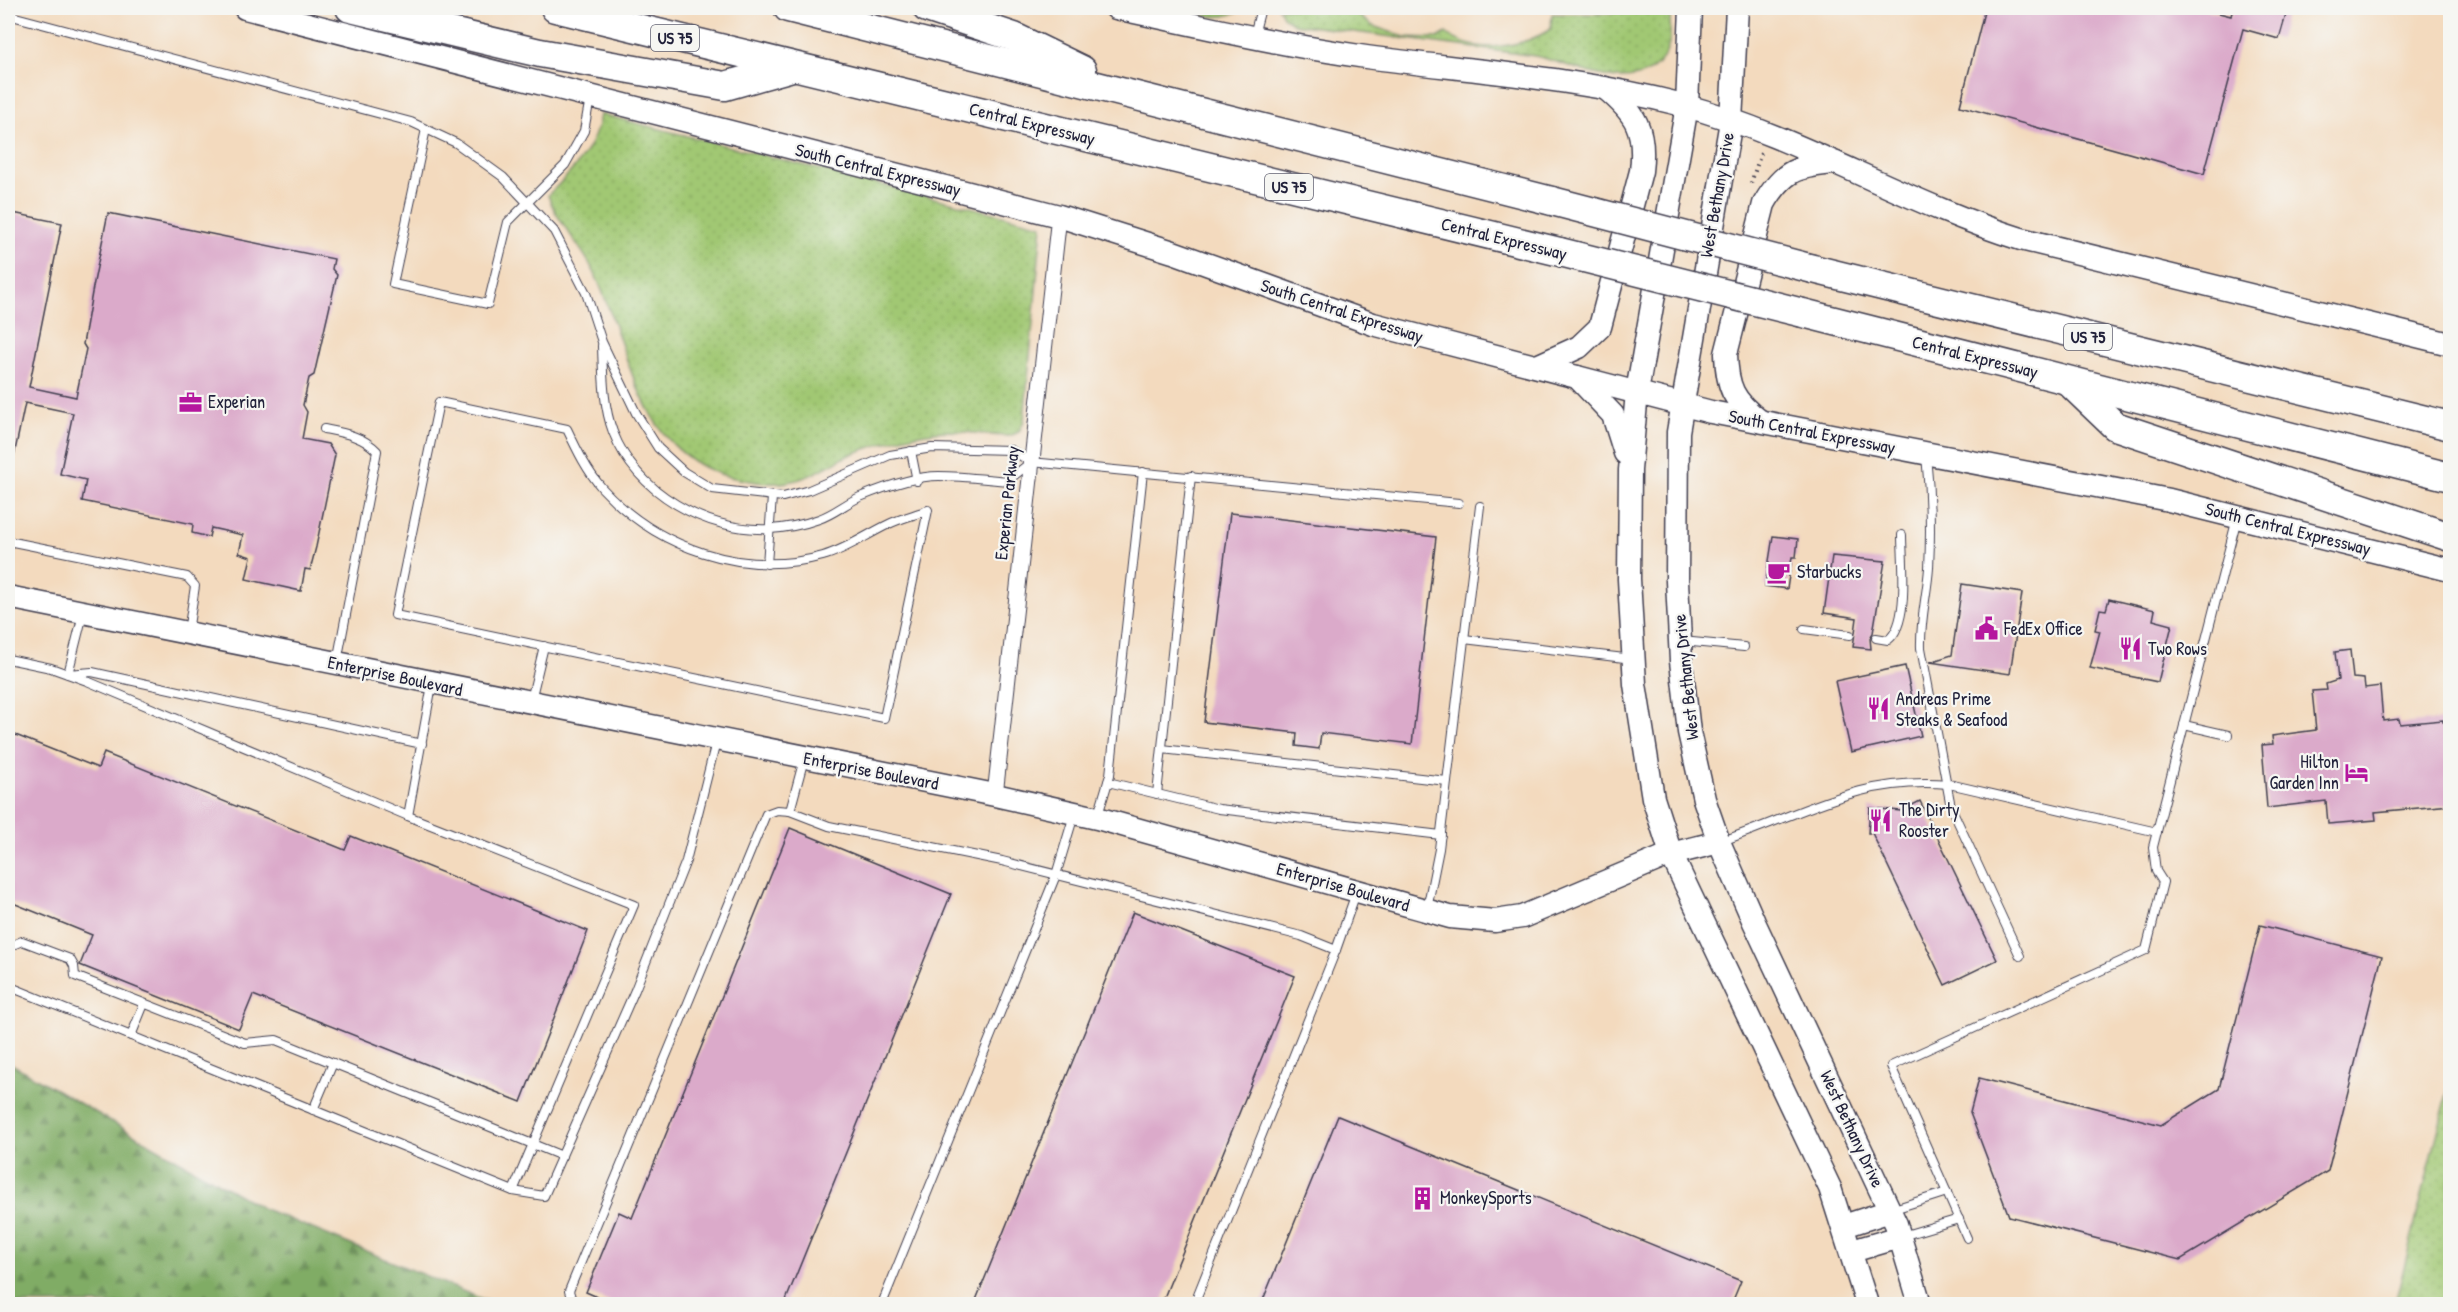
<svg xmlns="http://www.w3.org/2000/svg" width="2458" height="1312" viewBox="0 0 2458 1312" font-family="'Patrick Hand',sans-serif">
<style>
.grass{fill:url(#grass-dots);stroke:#627557;stroke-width:1.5}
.forest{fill:url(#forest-firs);stroke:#516750;stroke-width:1.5}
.building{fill:#dbaaca}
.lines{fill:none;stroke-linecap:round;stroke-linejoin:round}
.lane-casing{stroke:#413e4f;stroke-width:10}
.street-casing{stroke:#413e4f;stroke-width:17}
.secondary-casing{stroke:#413e4f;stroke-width:25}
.highway-casing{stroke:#413e4f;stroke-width:31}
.path{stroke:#413e4f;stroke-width:4;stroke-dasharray:1.5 4.5;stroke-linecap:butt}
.lane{stroke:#fff;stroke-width:8}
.street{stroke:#fff;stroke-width:15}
.secondary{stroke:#fff;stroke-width:22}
.highway{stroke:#fff;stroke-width:28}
.highway-bridge-casing{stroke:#413e4f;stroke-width:31;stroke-linecap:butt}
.highway-bridge{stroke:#fff;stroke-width:28}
.labels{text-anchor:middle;stroke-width:4.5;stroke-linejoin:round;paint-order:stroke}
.shield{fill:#f6f6f2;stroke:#626272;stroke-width:1.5}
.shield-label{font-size:16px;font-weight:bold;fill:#22223b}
.street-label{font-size:18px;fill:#22223b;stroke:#f6f6f2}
.poi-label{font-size:18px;fill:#22223b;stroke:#f6f6f2;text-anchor:start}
</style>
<defs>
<pattern id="grass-dots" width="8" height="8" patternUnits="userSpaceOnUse" patternTransform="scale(1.5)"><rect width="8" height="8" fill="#a1c873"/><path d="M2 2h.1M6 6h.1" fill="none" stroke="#8aac64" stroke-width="1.8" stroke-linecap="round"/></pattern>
<pattern id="forest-firs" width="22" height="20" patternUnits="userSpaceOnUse" patternTransform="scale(1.5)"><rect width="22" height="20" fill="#80ac65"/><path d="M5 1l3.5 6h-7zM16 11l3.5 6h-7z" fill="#688c54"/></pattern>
</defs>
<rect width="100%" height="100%" fill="#f6f6f2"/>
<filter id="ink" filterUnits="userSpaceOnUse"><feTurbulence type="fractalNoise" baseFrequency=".0167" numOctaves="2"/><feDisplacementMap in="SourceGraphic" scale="12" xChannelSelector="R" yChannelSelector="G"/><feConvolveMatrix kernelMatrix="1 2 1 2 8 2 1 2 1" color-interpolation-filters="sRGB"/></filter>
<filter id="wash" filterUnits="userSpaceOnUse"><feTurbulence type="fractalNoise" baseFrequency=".008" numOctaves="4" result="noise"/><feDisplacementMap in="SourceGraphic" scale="24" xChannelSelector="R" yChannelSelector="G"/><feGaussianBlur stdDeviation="1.35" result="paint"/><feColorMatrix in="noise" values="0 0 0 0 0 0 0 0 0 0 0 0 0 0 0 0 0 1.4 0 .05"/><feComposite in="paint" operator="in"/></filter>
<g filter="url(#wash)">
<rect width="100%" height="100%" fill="#f3dabe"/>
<!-- grass -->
<g class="grass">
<path d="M1169,8H1243C1222,25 1193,12 1169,8Z"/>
<path d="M1279,8H1342L1351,10L1373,26L1405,37L1438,38L1446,33C1475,56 1522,47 1551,29L1552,14H1612L1620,8H1670C1670,21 1672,41 1666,53C1639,103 1575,64 1535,56L1294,24L1283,16Z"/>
<path d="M600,114L1042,225L1024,421L1019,432L1010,436C989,436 968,431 947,431C916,432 883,443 854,453C831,462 814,478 788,482C771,485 756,482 739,479C637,460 631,350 594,272C582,246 556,221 548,195C570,174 597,147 600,114Z"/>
<path d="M2450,1083V1304H2395Z"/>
</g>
<!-- forest -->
<path class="forest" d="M8,1062L262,1208L494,1304H8Z"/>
<g id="blocks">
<!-- building -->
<g class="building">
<path d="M1985,8H2199L2231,16L2233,8H2288L2279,39L2243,29L2204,174L1960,106Z"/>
<path d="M8,212L62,223L29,387L76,397L86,349L83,344L93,287L108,213L334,259L332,269L337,275L314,375L309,378L303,405L307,412L302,439L328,444L335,455L316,547L310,570L305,569L301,591L246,579L251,557L239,553L243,535L211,528L209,537L192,533L193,524L82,501L86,480L60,474L73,413L25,403L14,456L8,455Z"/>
<path d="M1230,513L1436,537L1412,744L1321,733L1319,749L1296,746L1297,733L1204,722Z"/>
<path d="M1773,536L1798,539L1796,557H1792L1787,589L1765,586Z"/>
<path d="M1832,556L1885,561L1873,633L1870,638L1871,649L1853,647L1857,618L1824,613Z"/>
<path d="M1962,584L2022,593L2010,674L1930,662L1952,655Z"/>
<path d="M2109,599L2155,610L2153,620L2172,625L2158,682L2090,668L2100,631L2095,630L2100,609L2106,610Z"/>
<path d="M2350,650L2353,678L2364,679L2365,688L2380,686L2383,721L2399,719L2400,724L2443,720V722H2451V805L2375,812L2376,820L2328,824L2326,801L2267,808L2262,745L2273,744L2272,736L2316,730L2312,691L2327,690L2326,684L2338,680L2335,652Z"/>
<path d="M1905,666L1921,736L1851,752L1835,681Z"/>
<path d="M8,732L98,768L104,753L345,850L351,836L588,931L521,1102L253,995L239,1029L80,965L92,935L8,901Z"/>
<path d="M1920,801L1997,960L1945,985L1872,833H1868L1870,808L1901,811Z"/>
<path d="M790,828L951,894L784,1305H616L586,1292L619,1212L632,1218Z"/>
<path d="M1133,912L1295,976L1161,1305H974Z"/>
<path d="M2260,925L2382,956L2328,1171L2180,1260L2009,1216L1970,1113L1979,1078L2161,1125L2219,1089Z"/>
<path d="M1338,1116L1741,1281L1731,1305H1261Z"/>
</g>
</g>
</g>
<g filter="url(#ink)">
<use href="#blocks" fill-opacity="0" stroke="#413e4f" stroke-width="1.5"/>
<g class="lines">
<defs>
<g id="lane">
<path d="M8,15L411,122L456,143L503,177L554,231L586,293L602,342L636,413L658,448L684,472L712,489L783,497L809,490L890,455L932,448L1011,450L1031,462L1459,503"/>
<path d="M1254,35L1261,8"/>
<path d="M426,129L393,284L488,304L508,222L565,165L584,131L590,98"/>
<path d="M602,346C603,374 603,406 613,432C637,493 706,532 770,529C785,528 805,524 819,519C834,514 846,503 860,497C882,488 914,476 939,476C961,476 984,479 1007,481L1030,463"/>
<path d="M439,402L567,429C577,450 587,471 602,488C657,548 743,578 823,556C847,549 866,535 889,524C901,518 915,515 928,510L884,718L395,615Z"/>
<path d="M324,429C344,433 363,436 377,451L337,662"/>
<path d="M911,451L917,481"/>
<path d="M1926,455C1930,493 1931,530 1929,568C1927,595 1920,621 1921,648L1951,807L2020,956"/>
<path d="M8,541L187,577L195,586L188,632"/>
<path d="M767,564L772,497"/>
<path d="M83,614L68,674L92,672L422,744"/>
<path d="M1804,629L1850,635"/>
<path d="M1876,638L1888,640C1910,624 1902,562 1902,535"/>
<path d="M1464,639L1633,659"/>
<path d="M1682,641L1744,647"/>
<path d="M8,659L51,668L87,681L408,816L634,905L513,1191"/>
<path d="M531,700L544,646"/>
<path d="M2184,725L2228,735"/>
<path d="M1162,749L1447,781"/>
<path d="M804,759L790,811L829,826L1002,861L1301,936L1336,950"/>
<path d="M1108,782L1219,809L1441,835"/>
<path d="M1157,794L1191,476"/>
<path d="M1098,815L1110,775L1143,472"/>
<path d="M408,816L432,685"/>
<path d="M1722,841C1803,814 1859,776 1949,784L2157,832"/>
<path d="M1427,909L1439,849L1480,506"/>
<path d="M8,947L22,941L70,959L74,966L75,976L245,1043L276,1040L562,1156"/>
<path d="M8,986L513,1191L544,1196L635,990L686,861L716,742"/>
<path d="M131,1036L144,1004"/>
<path d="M313,1110L333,1063"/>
<path d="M1891,1210L1947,1192"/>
<path d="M1902,1236L1959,1219"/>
<path d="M1967,1238L1891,1066L2146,950L2163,882L2156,871L2153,847L2237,518"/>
<path d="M573,1304L569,1291L759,831L766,814L777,810L790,811"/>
<path d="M882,1304L1056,875L1074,815"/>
<path d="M1194,1304L1336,950L1356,893"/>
</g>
<path id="street" d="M995,795L1059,216"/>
<g id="secondary">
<path d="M245,8L1059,216L1173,252L1373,324L1711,412L2169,500L2450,570"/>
<path d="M1116,8C1199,26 1282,45 1366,57C1472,71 1579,78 1683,105C1801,137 1905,203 2021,239L2450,344"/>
<path d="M1691,8L1687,106L1637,392L1630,470L1629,579L1635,684L1653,798L1671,854L1830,1188L1867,1304"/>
<path d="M1737,8L1731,121L1678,432L1677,581L1681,661L1689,732L1704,799L1719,842L1754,922L1896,1224L1920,1304"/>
<path d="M1537,366L1579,347L1600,327L1641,171C1646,129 1636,114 1605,88"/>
<path d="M1577,377L1613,415L1625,453"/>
<path d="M1760,421C1733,401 1727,387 1726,354L1764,204C1784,169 1798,166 1836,163"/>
<path d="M8,597L995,795L1097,818L1450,917L1495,921L1522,917L1671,854L1719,842"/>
<path d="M1844,1226L1890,1211"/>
<path d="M1852,1251L1900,1237"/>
</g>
<g id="highway">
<path d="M350,8L540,53L725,86L792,67"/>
<path d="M555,8L1560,252"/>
<path d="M788,8L1552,201"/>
<path d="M927,8L1014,37L1082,70"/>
<path d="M1813,269L2450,426"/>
<path d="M1803,313L2450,477"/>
<path d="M2068,381L2115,426L2450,537"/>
</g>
</defs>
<!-- lane casing -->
<use href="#lane" class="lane-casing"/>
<!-- street casing -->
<use href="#street" class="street-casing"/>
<!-- secondary casing -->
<use href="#secondary" class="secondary-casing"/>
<!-- highway casing -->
<use href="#highway" class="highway-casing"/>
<!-- path -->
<path class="path" d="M1751,183L1761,153"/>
<!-- lane -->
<use href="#lane" class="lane"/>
<!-- street -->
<use href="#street" class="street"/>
<!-- secondary -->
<use href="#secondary" class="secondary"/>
<!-- highway -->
<use href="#highway" class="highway"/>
<defs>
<g id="highway-bridge">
<path d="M1552,201L1813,269"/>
<path d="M1560,252L1803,313"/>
</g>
</defs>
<!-- highway-bridge casing -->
<use href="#highway-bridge" class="highway-bridge-casing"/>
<!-- highway-bridge -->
<use href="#highway-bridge" class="highway-bridge"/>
</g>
</g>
<!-- icons -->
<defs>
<symbol id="office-bare" viewBox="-9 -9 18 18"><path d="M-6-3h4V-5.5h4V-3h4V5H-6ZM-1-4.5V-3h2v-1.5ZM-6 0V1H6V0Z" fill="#b5179e" stroke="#f6f6f2" stroke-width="2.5" paint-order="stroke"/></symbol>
<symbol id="cafe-bare" viewBox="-9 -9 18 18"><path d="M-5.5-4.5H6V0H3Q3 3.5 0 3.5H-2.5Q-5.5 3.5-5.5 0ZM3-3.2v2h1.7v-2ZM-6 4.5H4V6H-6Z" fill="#b5179e" stroke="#f6f6f2" stroke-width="2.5" paint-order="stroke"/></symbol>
<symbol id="civic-bare" viewBox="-9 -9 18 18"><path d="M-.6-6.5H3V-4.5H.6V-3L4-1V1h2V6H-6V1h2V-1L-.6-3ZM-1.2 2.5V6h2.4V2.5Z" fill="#b5179e" stroke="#f6f6f2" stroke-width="2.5" paint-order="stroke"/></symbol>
<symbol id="restaurant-bare" viewBox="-9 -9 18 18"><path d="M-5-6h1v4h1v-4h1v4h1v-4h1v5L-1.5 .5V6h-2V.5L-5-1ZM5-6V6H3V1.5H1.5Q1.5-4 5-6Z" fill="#b5179e" stroke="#f6f6f2" stroke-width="2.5" paint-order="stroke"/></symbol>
<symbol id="hotel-bare" viewBox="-9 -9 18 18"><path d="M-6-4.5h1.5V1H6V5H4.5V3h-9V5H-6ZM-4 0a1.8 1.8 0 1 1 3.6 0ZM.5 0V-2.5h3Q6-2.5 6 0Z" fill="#b5179e" stroke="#f6f6f2" stroke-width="2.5" paint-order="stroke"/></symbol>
<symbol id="building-bare" viewBox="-9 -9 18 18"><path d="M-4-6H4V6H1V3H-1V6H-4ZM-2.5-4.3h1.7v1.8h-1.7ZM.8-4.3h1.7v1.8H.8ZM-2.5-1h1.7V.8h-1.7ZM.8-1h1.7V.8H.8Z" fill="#b5179e" stroke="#f6f6f2" stroke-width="2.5" paint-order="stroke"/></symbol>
</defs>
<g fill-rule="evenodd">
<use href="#office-bare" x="174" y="386" width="33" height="33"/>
<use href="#cafe-bare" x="1762" y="556" width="33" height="33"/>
<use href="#civic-bare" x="1970" y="612" width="33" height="33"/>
<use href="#restaurant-bare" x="2114" y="632" width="33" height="33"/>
<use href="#restaurant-bare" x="1862" y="692" width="33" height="33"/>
<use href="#hotel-bare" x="2340" y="756" width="33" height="33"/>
<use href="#restaurant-bare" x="1864" y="804" width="33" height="33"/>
<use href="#building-bare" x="1406" y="1182" width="33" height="33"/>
</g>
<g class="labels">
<!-- shield labels -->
<g class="shield">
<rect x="651" y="25" width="48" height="26" rx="4.5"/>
<rect x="1265" y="174" width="48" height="26" rx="4.5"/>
<rect x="2064" y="324" width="48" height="26" rx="4.5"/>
</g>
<g class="shield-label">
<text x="675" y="44">US 75</text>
<text x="1289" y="193">US 75</text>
<text x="2088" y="343">US 75</text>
</g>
<!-- street labels -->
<g class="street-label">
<text transform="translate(1032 124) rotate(14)" y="6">Central Expressway</text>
<text transform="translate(878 170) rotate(14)" y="6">South Central Expressway</text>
<text transform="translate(1717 195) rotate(-80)" y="6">West Bethany Drive</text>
<text transform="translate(1504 239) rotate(14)" y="6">Central Expressway</text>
<text transform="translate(1342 311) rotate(18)" y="6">South Central Expressway</text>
<text transform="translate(1975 357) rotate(14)" y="6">Central Expressway</text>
<text transform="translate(1812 432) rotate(11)" y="6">South Central Expressway</text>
<text transform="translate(1007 503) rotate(-84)" y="6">Experian Parkway</text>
<text transform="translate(2288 529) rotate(14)" y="6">South Central Expressway</text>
<text transform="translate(395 676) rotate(12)" y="6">Enterprise Boulevard</text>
<text transform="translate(1686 677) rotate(-96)" y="6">West Bethany Drive</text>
<text transform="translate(871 771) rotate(11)" y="6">Enterprise Boulevard</text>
<text transform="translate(1343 887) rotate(16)" y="6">Enterprise Boulevard</text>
<text transform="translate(1852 1129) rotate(65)" y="6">West Bethany Drive</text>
</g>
<!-- poi labels -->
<g class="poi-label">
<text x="208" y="408">Experian</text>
<text x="1797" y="578">Starbucks</text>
<text x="2004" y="635">FedEx Office</text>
<text x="2148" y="655">Two Rows</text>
<text x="1896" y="705">Andreas Prime<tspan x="1896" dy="21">Steaks &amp; Seafood</tspan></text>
<text x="2339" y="768" text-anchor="end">Hilton<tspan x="2339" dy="21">Garden Inn</tspan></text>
<text x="1899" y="816">The Dirty<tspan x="1899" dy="21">Rooster</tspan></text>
<text x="1440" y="1204">MonkeySports</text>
</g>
</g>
<!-- margin -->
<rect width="2458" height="1312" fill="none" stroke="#f6f6f2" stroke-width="30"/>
</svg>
